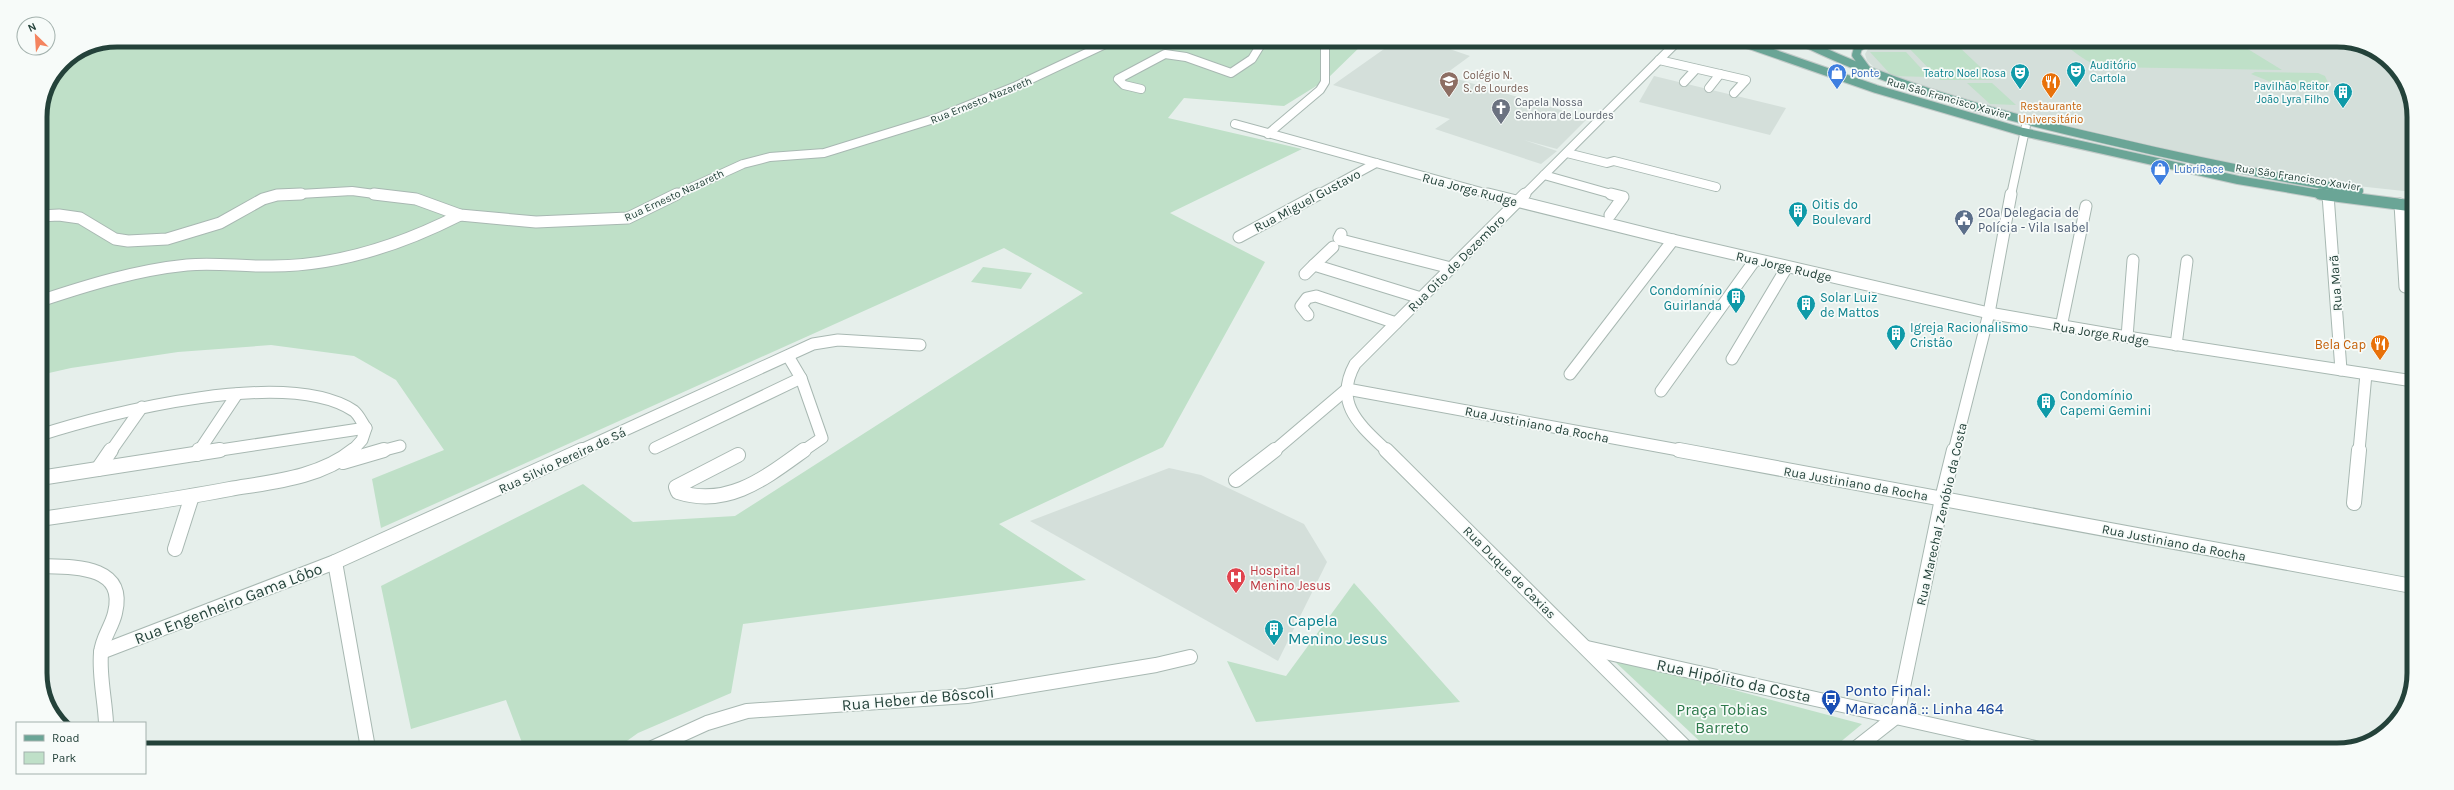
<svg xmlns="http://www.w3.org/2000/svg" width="2454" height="790" viewBox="0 0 2454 790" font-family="Karla,sans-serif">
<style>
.built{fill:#d4dfda}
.green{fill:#bfe0c8}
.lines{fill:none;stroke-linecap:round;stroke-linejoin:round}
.minor-far2-casing{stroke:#a8b8b2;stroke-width:10}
.minor-far1-casing{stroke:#a8b8b2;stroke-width:13}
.minor-casing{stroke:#a8b8b2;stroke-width:16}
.major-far1-casing{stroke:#c2cac8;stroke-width:10}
.major-casing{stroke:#c2cac8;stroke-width:13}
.minor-far2{stroke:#fff;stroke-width:8}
.minor-far1{stroke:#fff;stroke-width:11}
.minor{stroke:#fff;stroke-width:14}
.major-far1{stroke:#6aa596;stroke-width:8}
.major{stroke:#6aa596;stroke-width:11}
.labels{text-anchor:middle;stroke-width:3.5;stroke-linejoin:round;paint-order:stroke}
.far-culture-label{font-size:11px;fill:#0d838f;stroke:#f7fbf9;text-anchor:end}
.far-shop-label{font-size:11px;fill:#366cbe;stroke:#f7fbf9;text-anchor:start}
.far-education-label{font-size:11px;fill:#785e54;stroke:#f7fbf9;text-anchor:start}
.far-street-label{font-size:11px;fill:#24423a;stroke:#f7fbf9}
.far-worship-label{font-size:11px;fill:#5b616d;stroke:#f7fbf9;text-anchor:start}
.far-food-label{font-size:11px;fill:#c56008;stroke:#f7fbf9}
.street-label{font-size:13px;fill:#24423a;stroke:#f7fbf9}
.culture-label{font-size:13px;fill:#0d838f;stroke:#f7fbf9;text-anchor:start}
.service-label{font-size:13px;fill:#4e5e75;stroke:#f7fbf9;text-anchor:start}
.food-label{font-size:13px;fill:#c56008;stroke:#f7fbf9;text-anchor:end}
.health-label{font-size:13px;fill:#be3a42;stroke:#f7fbf9;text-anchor:start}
.near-street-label{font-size:16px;fill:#24423a;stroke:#f7fbf9}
.near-culture-label{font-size:16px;fill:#0d838f;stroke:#f7fbf9;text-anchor:start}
.near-transit-label{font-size:16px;fill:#164399;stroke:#f7fbf9;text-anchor:start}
.near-park-label{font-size:16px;fill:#2d7a4b;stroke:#f7fbf9}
.rim{fill:none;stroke:#24423a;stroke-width:5}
</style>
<rect width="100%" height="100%" fill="#e6efeb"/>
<!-- built -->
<g class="built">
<path d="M1394,42L1432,43L1470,56L1444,75L1588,118L1557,149L1524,140L1557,151L1541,164L1435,129L1450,119L1333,85Z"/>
<path d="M1887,42L2357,43L2398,70L2414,111L2413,192L2348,185L2221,162L1961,100L1876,69L1867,61L1865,54L1868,49L1878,43Z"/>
<path d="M1654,76L1786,108L1770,135L1639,102Z"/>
<path d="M1169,468L1201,475L1304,524L1327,562L1278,661L1030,521Z"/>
</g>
<!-- green -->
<g class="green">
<path d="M117,40H391L387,49L466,40L1366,41L1326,80L1284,106L1184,98L1168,118L1302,149L1170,213L1265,262L1163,447L999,524L1086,580L743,624L731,693L638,733L617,748H524L506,700L411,729L381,586L583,484L633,522L735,516L1083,293L1004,248L381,528L372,479L444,450L396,380L354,356L271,345L178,352L71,368L40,375V116L46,87L63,62L87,46Z"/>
<path d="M2062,42L2238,43L2282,70L2105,67C2087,64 2076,53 2062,42Z"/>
<path d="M1906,45H1957L1994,80H1940Z"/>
<path d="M1870,52H1906L1929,77L1892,76Z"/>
<path d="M2255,72L2318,73L2325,76L2330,87L2288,89L2251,74Z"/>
<path d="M1967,83H1992L2016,105L1990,104Z"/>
<path d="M983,267L1032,273L1021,289L971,282Z"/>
<path d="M1354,583L1460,702L1256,722L1227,661L1286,676Z"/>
<path d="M1610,657L1862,724L1832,749H1708Z"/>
</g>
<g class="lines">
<defs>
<g id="minor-far2">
<path d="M1659,60L1746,80L1734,93"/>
<path d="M1684,82L1696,69"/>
<path d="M1709,88L1720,74"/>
<path d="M1141,89L1124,85L1118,79L1165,54L1186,57L1231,73L1252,59L1263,41"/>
<path d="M1235,124L1492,195"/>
<path d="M1268,134L1320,90L1325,82V41"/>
<path d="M1567,153L1607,163L1614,161L1716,187"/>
<path d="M1544,175L1615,195"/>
<path d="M282,195L352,191L382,195"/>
<path d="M675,195L743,164L770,157L824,153L937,118L1014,87L1112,41"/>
<path d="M1317,195L1376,163"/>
<path d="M1524,195L1677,42"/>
<path d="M2011,195L2027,121"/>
</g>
<g id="minor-far1">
<path d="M374,194L416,199L460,215L536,222L628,218L677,194"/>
<path d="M1488,194L1673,240L1989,313L2127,337L2413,381"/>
<path d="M2328,195L2341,370"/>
<path d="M2400,204L2405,287"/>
<path d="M1610,215L1623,197L1611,194"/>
<path d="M40,216L59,215L80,218L115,239L128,241L167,239L220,223L263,199L277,195L301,194"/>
<path d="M1341,234L1339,238L1341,240L1451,268"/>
<path d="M1239,237L1319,194"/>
<path d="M1333,247L1314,265L1421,298"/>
<path d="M1305,274L1314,265"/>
<path d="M40,301C88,285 137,270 187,265C215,262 244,267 272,266C338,266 401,245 460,215"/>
<path d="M1308,315L1301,306L1307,298L1316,296L1396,323"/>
<path d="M2061,327L2086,206"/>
<path d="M2127,337L2133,260"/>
<path d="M2176,345L2187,261"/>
<path d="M788,356L801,378L822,438L803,451"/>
<path d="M1732,359L1787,267"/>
<path d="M1570,374L1673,240"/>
<path d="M1347,389L1684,451"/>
<path d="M1661,391L1755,260"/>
<path d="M40,435C111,412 288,367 354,411C359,415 362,423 366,428L362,440L352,451"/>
<path d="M655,448L801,378"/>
<path d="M111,451L142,407"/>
<path d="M199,451L237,394"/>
<path d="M214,451L366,428"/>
<path d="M381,451L400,446"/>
<path d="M579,451L813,344L838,340L920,345"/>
<path d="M1274,451L1347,389"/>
<path d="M1387,451C1360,425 1333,404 1355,364L1525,194"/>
<path d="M1954,451L1989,313L2011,194"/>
<path d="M2359,451L2366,374"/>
</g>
<g id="minor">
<path d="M1386,450L1687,749"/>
<path d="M1679,450L2412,586"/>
<path d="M197,454L199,450"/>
<path d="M738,455L676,487L678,492C728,508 765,478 804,450"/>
<path d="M343,462L384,450"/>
<path d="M98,469L111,450"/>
<path d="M40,478L220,450"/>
<path d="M1236,480L1275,450"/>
<path d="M2354,503L2359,450"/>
<path d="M40,519C103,510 167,501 230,489C271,482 320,478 354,450"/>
<path d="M175,549L192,496"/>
<path d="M335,562L582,450"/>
<path d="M40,566C72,567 127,564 115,613C112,627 102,638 101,653C99,676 105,700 106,723"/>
<path d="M1587,648L2044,750"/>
<path d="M101,652L335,562L368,748"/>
<path d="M1897,716L1942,499L1954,450"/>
<path d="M652,748L707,723L747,711L967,696L1156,665L1190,657"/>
<path d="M1855,749L1897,716"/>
</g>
<g id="major-far1">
<path d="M1741,42L1876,89L2023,132L2238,180L2326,195"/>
<path d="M1803,42C1900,89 2002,116 2107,140C2191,160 2274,177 2359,191"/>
<path d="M1866,42L1858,48L1856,55L1867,70"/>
</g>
<path id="major" d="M2320,194L2413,206"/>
</defs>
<!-- minor-far2 casing -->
<use href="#minor-far2" class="minor-far2-casing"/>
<!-- minor-far1 casing -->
<use href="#minor-far1" class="minor-far1-casing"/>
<!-- minor casing -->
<use href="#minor" class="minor-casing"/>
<!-- major-far1 casing -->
<use href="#major-far1" class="major-far1-casing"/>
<!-- major casing -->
<use href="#major" class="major-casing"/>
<!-- minor-far2 -->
<use href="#minor-far2" class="minor-far2"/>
<!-- minor-far1 -->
<use href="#minor-far1" class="minor-far1"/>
<!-- minor -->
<use href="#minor" class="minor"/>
<!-- major-far1 -->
<use href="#major-far1" class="major-far1"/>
<!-- major -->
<use href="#major" class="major"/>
</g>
<!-- icons -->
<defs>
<symbol id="theatre-pin" viewBox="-11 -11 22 30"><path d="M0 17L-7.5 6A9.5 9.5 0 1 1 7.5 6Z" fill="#0f9aa8" stroke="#f7fbf9"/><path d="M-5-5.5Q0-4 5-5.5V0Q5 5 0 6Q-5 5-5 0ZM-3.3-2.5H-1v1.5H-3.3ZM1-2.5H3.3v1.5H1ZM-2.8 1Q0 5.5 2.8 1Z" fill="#fff"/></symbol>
<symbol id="shop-pin" viewBox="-11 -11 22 30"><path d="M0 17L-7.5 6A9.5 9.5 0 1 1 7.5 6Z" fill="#3f7fe0" stroke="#f7fbf9"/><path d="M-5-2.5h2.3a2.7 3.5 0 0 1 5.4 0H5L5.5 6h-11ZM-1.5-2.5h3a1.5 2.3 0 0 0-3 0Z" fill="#fff"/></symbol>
<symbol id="school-pin" viewBox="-11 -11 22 30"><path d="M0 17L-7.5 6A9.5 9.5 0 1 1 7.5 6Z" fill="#8d6e63" stroke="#f7fbf9"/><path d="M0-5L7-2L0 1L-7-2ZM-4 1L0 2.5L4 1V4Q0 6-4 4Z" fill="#fff"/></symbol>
<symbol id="restaurant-pin" viewBox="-11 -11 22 30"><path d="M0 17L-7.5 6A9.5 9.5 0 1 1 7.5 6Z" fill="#e8710a" stroke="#f7fbf9"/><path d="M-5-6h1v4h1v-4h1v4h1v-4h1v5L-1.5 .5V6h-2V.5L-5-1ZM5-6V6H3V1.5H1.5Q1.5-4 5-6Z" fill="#fff"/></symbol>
<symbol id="building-pin" viewBox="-11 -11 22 30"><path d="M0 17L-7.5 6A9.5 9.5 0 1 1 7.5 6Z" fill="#0f9aa8" stroke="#f7fbf9"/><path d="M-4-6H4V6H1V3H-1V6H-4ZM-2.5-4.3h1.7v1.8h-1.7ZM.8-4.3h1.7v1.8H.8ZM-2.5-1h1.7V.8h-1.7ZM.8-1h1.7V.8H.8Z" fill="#fff"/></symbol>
<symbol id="church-pin" viewBox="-11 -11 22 30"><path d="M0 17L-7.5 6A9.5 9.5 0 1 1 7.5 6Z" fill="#6b7280" stroke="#f7fbf9"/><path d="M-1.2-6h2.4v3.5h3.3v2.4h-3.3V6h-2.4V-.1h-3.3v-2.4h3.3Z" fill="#fff"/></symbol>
<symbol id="civic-pin" viewBox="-11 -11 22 30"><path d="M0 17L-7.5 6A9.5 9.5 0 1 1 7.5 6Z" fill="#5c6f8a" stroke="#f7fbf9"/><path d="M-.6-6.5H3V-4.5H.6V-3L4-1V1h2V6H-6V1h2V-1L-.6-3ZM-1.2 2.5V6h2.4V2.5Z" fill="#fff"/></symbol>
<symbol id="hospital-pin" viewBox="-11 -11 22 30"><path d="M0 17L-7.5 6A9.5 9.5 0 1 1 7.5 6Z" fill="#e0444e" stroke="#f7fbf9"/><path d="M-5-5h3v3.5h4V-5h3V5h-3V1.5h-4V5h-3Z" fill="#fff"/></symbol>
<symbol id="bus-pin" viewBox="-11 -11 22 30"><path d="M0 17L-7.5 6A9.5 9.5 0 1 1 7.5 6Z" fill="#1a4fb4" stroke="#f7fbf9"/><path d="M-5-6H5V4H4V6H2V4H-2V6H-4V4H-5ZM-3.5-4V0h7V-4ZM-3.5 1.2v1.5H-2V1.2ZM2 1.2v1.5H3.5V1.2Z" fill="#fff"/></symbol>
</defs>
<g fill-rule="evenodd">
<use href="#theatre-pin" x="2065" y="60" width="22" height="30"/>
<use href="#shop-pin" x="1826" y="62" width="22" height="30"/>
<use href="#theatre-pin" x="2009" y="62" width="22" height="30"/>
<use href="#school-pin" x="1438" y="70" width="22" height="30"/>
<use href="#restaurant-pin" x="2040" y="71" width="22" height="30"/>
<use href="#building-pin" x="2332" y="81" width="22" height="30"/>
<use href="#church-pin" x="1490" y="97" width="22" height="30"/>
<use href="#shop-pin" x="2149" y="158" width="22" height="30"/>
<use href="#building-pin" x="1787" y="200" width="22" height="30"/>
<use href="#civic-pin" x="1953" y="208" width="22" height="30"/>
<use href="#building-pin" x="1725" y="286" width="22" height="30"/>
<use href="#building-pin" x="1795" y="293" width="22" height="30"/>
<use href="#building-pin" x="1885" y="323" width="22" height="30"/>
<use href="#restaurant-pin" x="2369" y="333" width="22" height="30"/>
<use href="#building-pin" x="2035" y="391" width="22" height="30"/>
<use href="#hospital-pin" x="1225" y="566" width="22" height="30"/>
<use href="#building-pin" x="1263" y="618" width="22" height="30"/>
<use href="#bus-pin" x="1820" y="688" width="22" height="30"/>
</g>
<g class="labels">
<!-- far-culture labels -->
<g class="far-culture-label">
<text x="2090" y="69" text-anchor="start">Auditório<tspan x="2090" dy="13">Cartola</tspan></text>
<text x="2006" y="77">Teatro Noel Rosa</text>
<text x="2329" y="90">Pavilhão Reitor<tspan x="2329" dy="13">João Lyra Filho</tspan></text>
</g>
<!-- far-shop labels -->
<g class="far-shop-label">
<text x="1851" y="77">Ponte</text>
<text x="2174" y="173">LubriRace</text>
</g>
<!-- far-education labels -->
<g class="far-education-label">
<text x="1463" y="79">Colégio N.<tspan x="1463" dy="13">S. de Lourdes</tspan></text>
</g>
<!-- far-street labels -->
<g class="far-street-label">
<text transform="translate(1948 98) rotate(16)" y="4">Rua São Francisco Xavier</text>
<text transform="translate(981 100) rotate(-22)" y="4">Rua Ernesto Nazareth</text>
<text transform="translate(2298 177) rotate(9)" y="4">Rua São Francisco Xavier</text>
<text transform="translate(674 195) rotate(-25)" y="4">Rua Ernesto Nazareth</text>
</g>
<!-- far-worship labels -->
<g class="far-worship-label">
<text x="1515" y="106">Capela Nossa<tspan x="1515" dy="13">Senhora de Lourdes</tspan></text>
</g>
<!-- far-food labels -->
<g class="far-food-label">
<text x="2051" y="110">Restaurante<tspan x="2051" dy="13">Universitário</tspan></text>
</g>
<!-- street labels -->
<g class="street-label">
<text transform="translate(1470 189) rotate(15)" y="5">Rua Jorge Rudge</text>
<text transform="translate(1307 200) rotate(-28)" y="5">Rua Miguel Gustavo</text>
<text transform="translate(1456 263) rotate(-45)" y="5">Rua Oito de Dezembro</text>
<text transform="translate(1784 266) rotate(13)" y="5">Rua Jorge Rudge</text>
<text transform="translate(2335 283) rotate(-94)" y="5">Rua Marã</text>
<text transform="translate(2101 333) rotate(9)" y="5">Rua Jorge Rudge</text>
<text transform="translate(1537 424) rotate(11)" y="5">Rua Justiniano da Rocha</text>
<text transform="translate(562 460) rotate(-25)" y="5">Rua Silvio Pereira de Sá</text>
<text transform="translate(1856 483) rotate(10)" y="5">Rua Justiniano da Rocha</text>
<text transform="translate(1941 514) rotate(-77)" y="5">Rua Marechal Zenóbio da Costa</text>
<text transform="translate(2174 542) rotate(11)" y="5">Rua Justiniano da Rocha</text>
<text transform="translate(1510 572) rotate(45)" y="5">Rua Duque de Caxias</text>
</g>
<!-- culture labels -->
<g class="culture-label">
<text x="1812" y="209">Oitis do<tspan x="1812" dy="15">Boulevard</tspan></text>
<text x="1722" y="295" text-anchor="end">Condomínio<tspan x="1722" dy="15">Guirlanda</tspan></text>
<text x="1820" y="302">Solar Luiz<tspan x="1820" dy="15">de Mattos</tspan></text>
<text x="1910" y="332">Igreja Racionalismo<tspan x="1910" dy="15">Cristão</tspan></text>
<text x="2060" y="400">Condomínio<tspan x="2060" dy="15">Capemi Gemini</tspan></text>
</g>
<!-- service labels -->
<g class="service-label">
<text x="1978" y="217">20ª Delegacia de<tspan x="1978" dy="15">Polícia - Vila Isabel</tspan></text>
</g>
<!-- food labels -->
<g class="food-label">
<text x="2366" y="349">Bela Cap</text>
</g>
<!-- health labels -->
<g class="health-label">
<text x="1250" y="575">Hospital<tspan x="1250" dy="15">Menino Jesus</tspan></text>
</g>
<!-- near-street labels -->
<g class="near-street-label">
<text transform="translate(228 603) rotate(-21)" y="6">Rua Engenheiro Gama Lôbo</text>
<text transform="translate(1734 680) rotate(12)" y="6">Rua Hipólito da Costa</text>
<text transform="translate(918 698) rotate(-5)" y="6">Rua Heber de Bôscoli</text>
</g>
<!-- near-culture labels -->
<g class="near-culture-label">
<text x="1288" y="626">Capela<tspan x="1288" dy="18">Menino Jesus</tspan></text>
</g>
<!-- near-transit labels -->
<g class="near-transit-label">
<text x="1845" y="696">Ponto Final:<tspan x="1845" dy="18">Maracanã :: Linha 464</tspan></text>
</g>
<!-- near-park labels -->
<g class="near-park-label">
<text x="1722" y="715">Praça Tobias<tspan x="1722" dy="18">Barreto</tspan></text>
</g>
</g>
<!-- crop -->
<path d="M0 0H2454V790H0ZM117 47H2337A70 70 0 0 1 2407 117V673A70 70 0 0 1 2337 743H117A70 70 0 0 1 47 673V117A70 70 0 0 1 117 47Z" fill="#f7fbf9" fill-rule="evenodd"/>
<path class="rim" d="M117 47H2337A70 70 0 0 1 2407 117V673A70 70 0 0 1 2337 743H117A70 70 0 0 1 47 673V117A70 70 0 0 1 117 47Z"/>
<!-- legend -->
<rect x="16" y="722" width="130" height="52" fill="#f7fbf9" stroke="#a3b1ad"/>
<rect x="24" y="735" width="20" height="6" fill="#6aa596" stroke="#a3b1ad"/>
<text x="52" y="742" font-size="12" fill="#24423a">Road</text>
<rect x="24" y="752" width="20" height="12" fill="#bfe0c8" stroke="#a3b1ad"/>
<text x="52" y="762" font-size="12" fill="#24423a">Park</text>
<!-- north arrow -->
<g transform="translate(36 36) rotate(335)"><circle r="19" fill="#f7fbf9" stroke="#a3b1ad"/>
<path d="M0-3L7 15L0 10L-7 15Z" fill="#f4845f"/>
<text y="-6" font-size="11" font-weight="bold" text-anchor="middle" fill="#24423a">N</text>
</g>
</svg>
